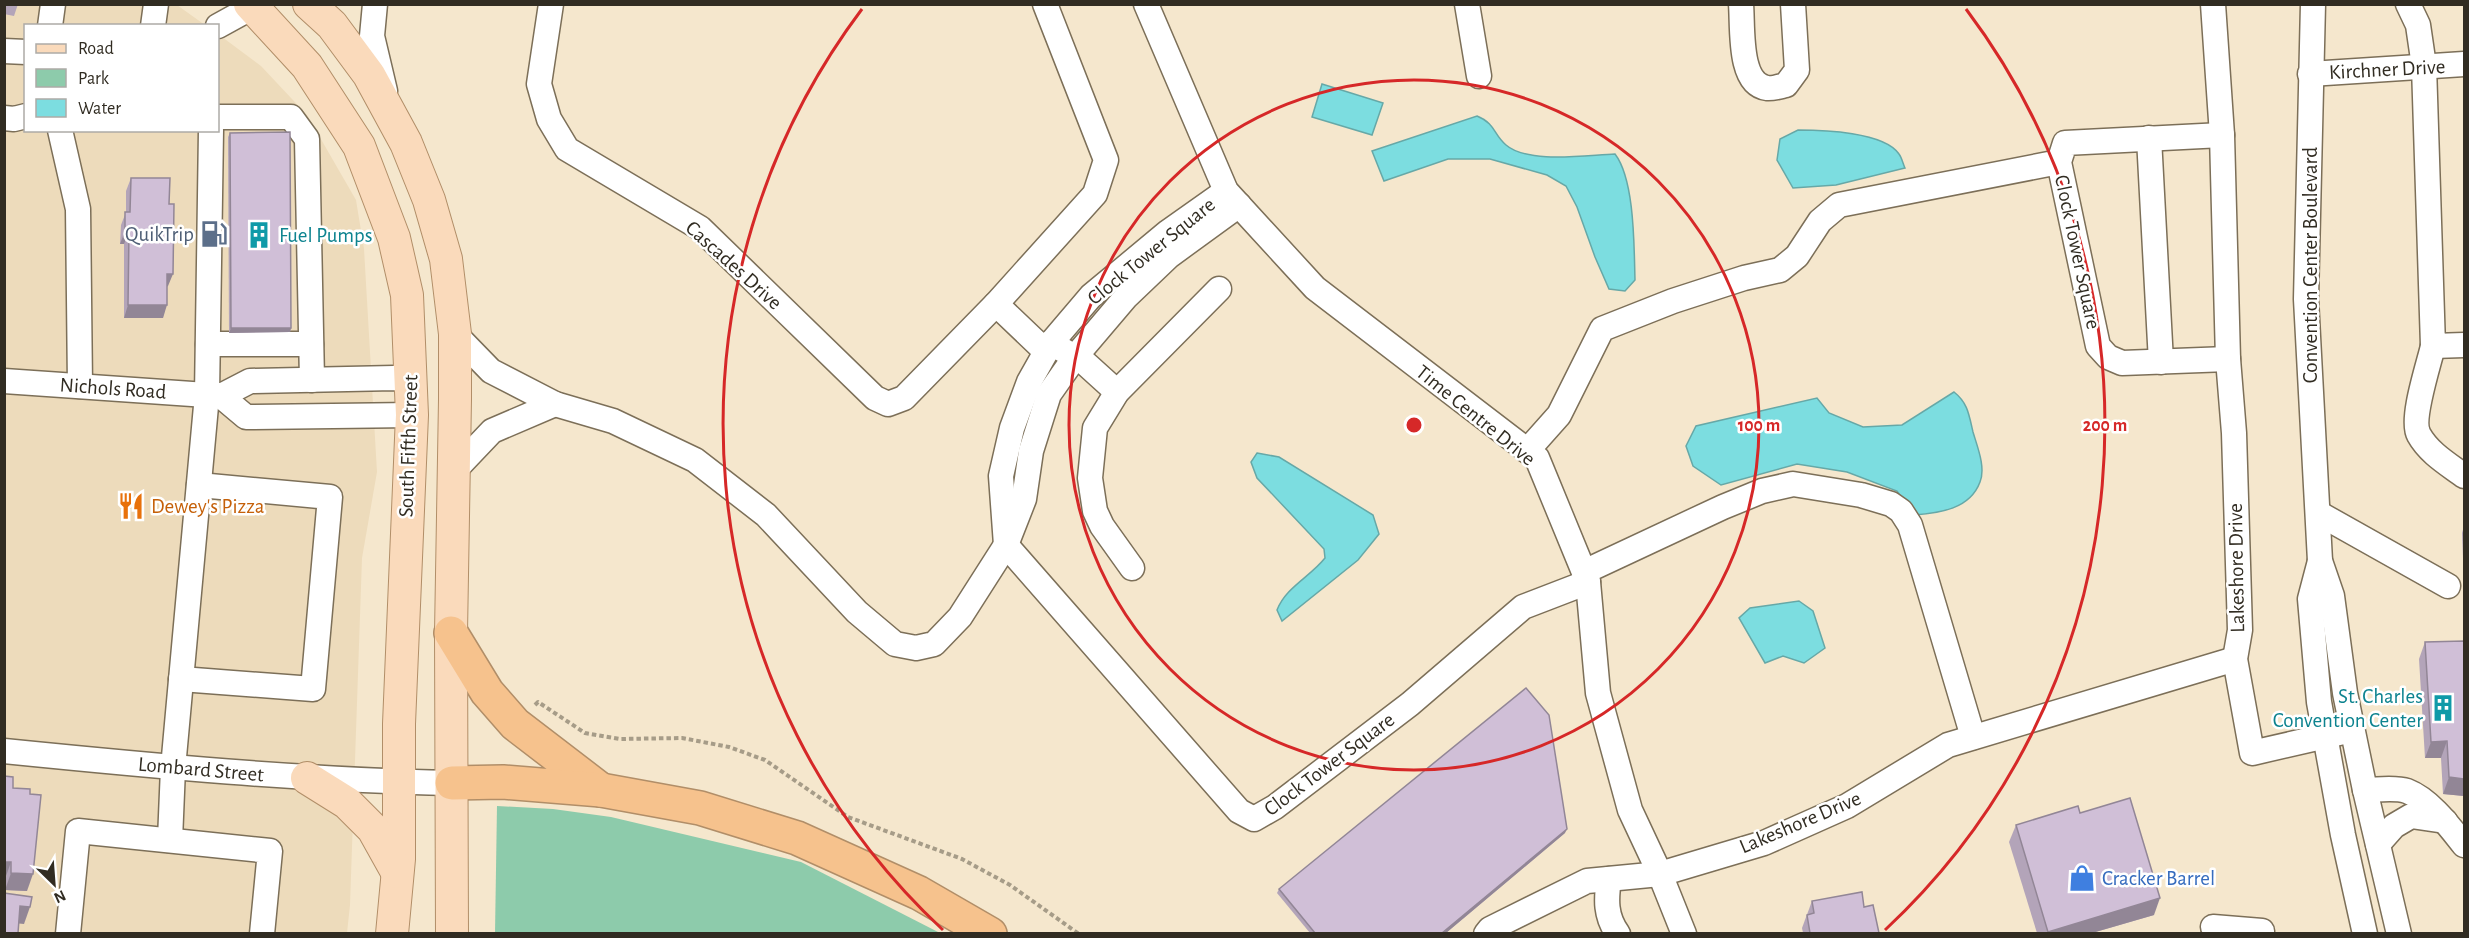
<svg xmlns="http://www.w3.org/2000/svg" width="2469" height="938" viewBox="0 0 2469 938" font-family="'Alegreya Sans',sans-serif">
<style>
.built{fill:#eddbbb}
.green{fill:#8dcbab}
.water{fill:#7cdde0;stroke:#66a8a7;stroke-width:1.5}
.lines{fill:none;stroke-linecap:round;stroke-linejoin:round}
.minor-casing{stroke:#7c6f58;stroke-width:27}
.major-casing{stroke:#b18e68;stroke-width:34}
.highway-casing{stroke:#b18e68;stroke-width:36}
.path{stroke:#a69c88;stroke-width:4;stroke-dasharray:4.5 3;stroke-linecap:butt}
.minor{stroke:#fff;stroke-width:24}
.major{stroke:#fadabb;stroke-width:32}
.highway{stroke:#f6c28d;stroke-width:33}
.wall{fill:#b3a4b9}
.shaded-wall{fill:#928696}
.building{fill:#d0bfd7;stroke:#928696;stroke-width:1.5}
.ring{fill:none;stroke:#d62828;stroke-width:3}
.labels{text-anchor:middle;stroke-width:5;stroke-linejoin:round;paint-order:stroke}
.street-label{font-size:21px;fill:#312c22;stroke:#fff}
.service-label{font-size:21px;fill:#4e5e75;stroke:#fff;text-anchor:end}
.culture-label{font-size:21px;fill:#0d838f;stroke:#fff;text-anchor:start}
.food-label{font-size:21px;fill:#c56008;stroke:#fff;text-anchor:start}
.shop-label{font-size:21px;fill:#366cbe;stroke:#fff;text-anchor:start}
.centre{fill:#d62828;stroke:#fff;stroke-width:3}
.ring-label{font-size:18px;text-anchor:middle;font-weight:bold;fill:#d62828;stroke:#fff;stroke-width:5;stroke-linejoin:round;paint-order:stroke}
</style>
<rect width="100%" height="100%" fill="#f5e7cd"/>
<!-- built -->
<path class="built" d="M5,5H177L205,25L26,26V130H218V34L261,66L307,115L356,200L364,249L377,472L362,558L350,905L347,933L5,934Z"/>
<!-- green -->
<path class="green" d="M497,806L553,809L611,817L801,862L940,933H495Z"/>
<!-- water -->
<g class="water">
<path d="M1322,84L1383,103L1372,135L1312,117Z"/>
<path d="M1477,116C1496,124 1493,134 1506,145C1528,164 1586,155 1615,154C1635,180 1634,248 1635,280L1625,291L1609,289L1595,257L1577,207L1566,186L1547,175L1490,159H1448L1384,181L1372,151Z"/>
<path d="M1798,130C1823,130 1884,132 1899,154C1902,158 1903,164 1905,168L1836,185L1793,188L1777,160L1780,139Z"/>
<path d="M1954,392C1968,403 1969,415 1973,432C1977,446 1986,467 1980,482C1970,509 1940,513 1914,515L1897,491L1847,472L1797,464L1721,485L1693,466L1686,446L1696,426L1817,398L1829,413L1863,427L1902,425Z"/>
<path d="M1257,453L1279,457L1373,515L1379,534L1358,560L1282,621L1277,610C1286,587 1310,577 1325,558L1324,549L1257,478L1251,462Z"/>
<path d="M1799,601L1813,611L1825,648L1804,663L1783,656L1765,663L1739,618L1750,608Z"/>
</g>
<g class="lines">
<defs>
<g id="minor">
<path d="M375,4L372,36L385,91"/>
<path d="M551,4L539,84L549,119L567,149L700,228L875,398L888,404L904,398L996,304L1095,194L1106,160L1045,4"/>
<path d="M1146,4L1226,191L1315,288L1537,458L1588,582L1598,693L1630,810L1660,874L1684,934"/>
<path d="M1467,4L1479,76"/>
<path d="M1741,4C1743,27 1738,84 1767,88C1772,89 1781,86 1786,85L1797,70L1793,4"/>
<path d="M2213,4L2222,135L2228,359L2234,433L2240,630L2235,659L2252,753L2352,730"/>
<path d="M2313,4L2306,299L2320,561L2332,596L2345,693L2365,790L2399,934"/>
<path d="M2408,4L2418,25L2424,66L2433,346L2464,345"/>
<path d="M50,26L53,4"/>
<path d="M153,26L156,4"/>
<path d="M218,26L258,4"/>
<path d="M4,51L26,52"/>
<path d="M2310,74L2464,64"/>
<path d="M218,117H291L307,139L312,380"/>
<path d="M4,118L14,119L26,116"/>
<path d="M60,130L78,209L80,386"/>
<path d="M2222,135L2065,143L2059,162L2098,346L2108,357L2122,363L2228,359"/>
<path d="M2149,138L2161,362"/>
<path d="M1226,191L1168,232L1091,296L1051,343L1029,382L1012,428L1001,476L1006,545L1239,811L1254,819L1275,807L1410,704L1523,607L1588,582"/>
<path d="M996,304L1040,346L1051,343L1085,363L1117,392"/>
<path d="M455,334L491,371L555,404L613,421L695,460L766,515L857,612L895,644L916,648L934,644L960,617L1006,545L1024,499L1031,451L1049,394L1075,357L1126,297L1169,256L1239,205"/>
<path d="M208,344H311"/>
<path d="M2433,346C2429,364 2410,420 2419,435C2429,453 2448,464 2464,476"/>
<path d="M4,381L221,396L250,381L394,378L412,380"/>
<path d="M221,396L246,417L412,415"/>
<path d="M1527,451L1559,415L1602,329L1673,301L1744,278L1780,270L1797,256L1820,221L1839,205L2059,162"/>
<path d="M453,472L492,431L555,404"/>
<path d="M2318,513L2448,586"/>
<path d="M2320,561L2310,599L2319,702L2343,835L2365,934"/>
<path d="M1132,568L1102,526L1095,511L1090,478L1095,428L1117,392L1219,289"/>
<path d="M1584,572L1723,507L1762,491L1793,484L1861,495L1891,504L1901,511L1910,525L1973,737"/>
<path d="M181,679L313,689L330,497L199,485"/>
<path d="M4,751C153,766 302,780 452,783"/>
<path d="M2365,790C2377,790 2395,787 2407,791C2430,800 2449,826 2464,845"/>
<path d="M170,840L173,768L207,395L211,130"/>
<path d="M2378,844L2394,826L2411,816L2445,821"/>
<path d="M1609,879C1606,899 1605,916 1618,934"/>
<path d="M2213,927L2262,931"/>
<path d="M68,934L78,831L270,851L262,934"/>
<path d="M1486,934L1490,929L1587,881L1660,874L1764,843L1847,806L1948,745L2235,659"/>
</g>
<g id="major">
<path d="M250,4L307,66L359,146L394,238L407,295L412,415L399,724V859L392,934"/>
<path d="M309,4L332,25L369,75L406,143L429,200L446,259L455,334V399L451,633L452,934"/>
<path d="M307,778L347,803L373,829L397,872"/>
</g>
<g id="highway">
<path d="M451,633L487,692L515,724L601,790"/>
<path d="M452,783L503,782L601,790L700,808L797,838L919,893L990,934"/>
</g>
</defs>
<!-- minor casing -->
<use href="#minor" class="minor-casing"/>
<!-- major casing -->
<use href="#major" class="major-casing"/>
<!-- highway casing -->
<use href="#highway" class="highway-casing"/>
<!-- path -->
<path class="path" d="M535,705L538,702L585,733L620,739L682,738L729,747L765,760L848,817L962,859L1010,885L1079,934"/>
<!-- minor -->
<use href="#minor" class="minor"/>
<!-- major -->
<use href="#major" class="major"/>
<!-- highway -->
<use href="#highway" class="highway"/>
</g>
<!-- wall -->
<g class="wall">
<path d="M4,4H18L14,16L4,14Z"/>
<path d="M230,133L291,328L290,332L229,333L228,137Z"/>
<path d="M131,178L168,286L167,287L163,318H124V244H120L121,225L126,212V191Z"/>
<path d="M2464,526V583L2462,533Z"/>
<path d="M2425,642L2464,796L2443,794L2441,758H2425L2419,659Z"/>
<path d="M13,788L27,891L5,890Z"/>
<path d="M2080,813L2154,915L2092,933H2037L2009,842L2016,825Z"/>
<path d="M1565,833L1446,933H1310L1277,893L1279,889Z"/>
<path d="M1812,901L1864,907L1879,933H1803L1802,928Z"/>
</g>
<!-- shaded-wall -->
<g class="shaded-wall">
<path d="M125,231H129L124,244H120Z"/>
<path d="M167,274H173L168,286L163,287Z"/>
<path d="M128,305H167L163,318H124Z"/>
<path d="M231,328H291L290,332L229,333Z"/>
<path d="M2447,741L2441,758H2425L2431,742Z"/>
<path d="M2449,777L2464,779V796L2443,794Z"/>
<path d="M1567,829L1565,833L1446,933H1442Z"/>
<path d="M4,862H11L5,879H4Z"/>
<path d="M11,873L33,874L27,891L5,890Z"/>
<path d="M2160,898L2154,915L2092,933H2047L2048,932Z"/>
<path d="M20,906L30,907L24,924L14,923Z"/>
</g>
<!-- building -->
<g class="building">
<path d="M290,132L291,328H231L230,133Z"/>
<path d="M131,178H170L169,204H174L173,274H167V305H128L129,231H125V212H130Z"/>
<path d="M2464,641V779L2449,777L2447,741L2431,742L2425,642Z"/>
<path d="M1526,688L1549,715L1567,829L1442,933H1315L1279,889Z"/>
<path d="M4,776L13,777V788L30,789V794L41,795L33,874L11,873V862H4Z"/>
<path d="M2130,798L2160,898L2048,932L2016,825L2078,806L2080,813Z"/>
<path d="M1862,892L1864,907L1873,905L1879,933H1810L1807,915L1814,913L1812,901Z"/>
<path d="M4,893L32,897L30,907L20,906L18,933H4Z"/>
</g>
<!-- distance rings -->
<g class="ring">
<circle cx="1414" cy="425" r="345"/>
<path d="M943 930A691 691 0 0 1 862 9M1966 9A691 691 0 0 1 1885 930"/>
</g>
<!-- icons -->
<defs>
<symbol id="fuel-bare" viewBox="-9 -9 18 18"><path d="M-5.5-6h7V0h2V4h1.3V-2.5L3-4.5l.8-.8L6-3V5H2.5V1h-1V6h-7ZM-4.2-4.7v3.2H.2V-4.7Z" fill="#5c6f8a" stroke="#fff" stroke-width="2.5" paint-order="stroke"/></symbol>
<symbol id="building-bare" viewBox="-9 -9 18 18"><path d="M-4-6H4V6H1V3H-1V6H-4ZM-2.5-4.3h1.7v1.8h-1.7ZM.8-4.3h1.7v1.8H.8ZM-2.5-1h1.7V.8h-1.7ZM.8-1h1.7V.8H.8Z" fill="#0f9aa8" stroke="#fff" stroke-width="2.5" paint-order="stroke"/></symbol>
<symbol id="restaurant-bare" viewBox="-9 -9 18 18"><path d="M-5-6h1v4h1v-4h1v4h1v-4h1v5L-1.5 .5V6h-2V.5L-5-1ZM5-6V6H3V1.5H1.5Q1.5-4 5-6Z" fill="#e8710a" stroke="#fff" stroke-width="2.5" paint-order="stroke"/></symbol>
<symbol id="shop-bare" viewBox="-9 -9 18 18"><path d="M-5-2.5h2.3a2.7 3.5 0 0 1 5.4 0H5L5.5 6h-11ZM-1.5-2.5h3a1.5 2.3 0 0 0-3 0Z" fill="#3f7fe0" stroke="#fff" stroke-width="2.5" paint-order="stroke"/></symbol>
</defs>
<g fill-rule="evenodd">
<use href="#fuel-bare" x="195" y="215" width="38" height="38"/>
<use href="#building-bare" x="240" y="216" width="38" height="38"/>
<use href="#restaurant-bare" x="112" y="487" width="38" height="38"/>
<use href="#building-bare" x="2424" y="689" width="38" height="38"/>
<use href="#shop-bare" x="2063" y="859" width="38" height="38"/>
</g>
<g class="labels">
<!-- street labels -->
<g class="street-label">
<text transform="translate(2387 69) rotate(-3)" y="7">Kirchner Drive</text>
<text transform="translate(1151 251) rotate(-39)" y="7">Clock Tower Square</text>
<text transform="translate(2078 252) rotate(78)" y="7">Clock Tower Square</text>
<text transform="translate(734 265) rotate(42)" y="7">Cascades Drive</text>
<text transform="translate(2310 265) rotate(-90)" y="7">Convention Center Boulevard</text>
<text transform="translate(113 388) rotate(4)" y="7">Nichols Road</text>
<text transform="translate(1476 415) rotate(39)" y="7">Time Centre Drive</text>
<text transform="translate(408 446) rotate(-88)" y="7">South Fifth Street</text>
<text transform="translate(2236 568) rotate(-91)" y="7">Lakeshore Drive</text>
<text transform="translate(1329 764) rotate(-37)" y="7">Clock Tower Square</text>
<text transform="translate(201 769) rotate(5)" y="7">Lombard Street</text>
<text transform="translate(1800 822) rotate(-23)" y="7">Lakeshore Drive</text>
</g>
<!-- service labels -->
<g class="service-label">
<text x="194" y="241">QuikTrip</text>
</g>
<!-- culture labels -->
<g class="culture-label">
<text x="279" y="242">Fuel Pumps</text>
<text x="2423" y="703" text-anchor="end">St. Charles<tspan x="2423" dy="24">Convention Center</tspan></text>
</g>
<!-- food labels -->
<g class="food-label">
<text x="151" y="513">Dewey's Pizza</text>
</g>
<!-- shop labels -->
<g class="shop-label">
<text x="2102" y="885">Cracker Barrel</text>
</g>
</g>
<circle cx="1414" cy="425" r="9" class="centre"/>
<g class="ring-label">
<text x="1759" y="431">100 m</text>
<text x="2105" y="431">200 m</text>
</g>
<!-- border -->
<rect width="2469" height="938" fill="none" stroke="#312c22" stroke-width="12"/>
<!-- legend -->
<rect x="24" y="24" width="195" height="108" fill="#ffffff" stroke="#adaba7" stroke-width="1.5"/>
<rect x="36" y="44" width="30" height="9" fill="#fadabb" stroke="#adaba7" stroke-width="1.5"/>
<text x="78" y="54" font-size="18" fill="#312c22">Road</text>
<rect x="36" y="69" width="30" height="18" fill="#8dcbab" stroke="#adaba7" stroke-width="1.5"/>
<text x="78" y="84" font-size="18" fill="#312c22">Park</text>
<rect x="36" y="99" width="30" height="18" fill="#7cdde0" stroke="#adaba7" stroke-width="1.5"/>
<text x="78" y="114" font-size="18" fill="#312c22">Water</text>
<!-- north arrow -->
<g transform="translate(54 884) rotate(155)" stroke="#ffffff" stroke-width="4.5" paint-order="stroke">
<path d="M0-4.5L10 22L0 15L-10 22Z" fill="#312c22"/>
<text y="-9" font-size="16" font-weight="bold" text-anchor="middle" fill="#312c22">N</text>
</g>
</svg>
